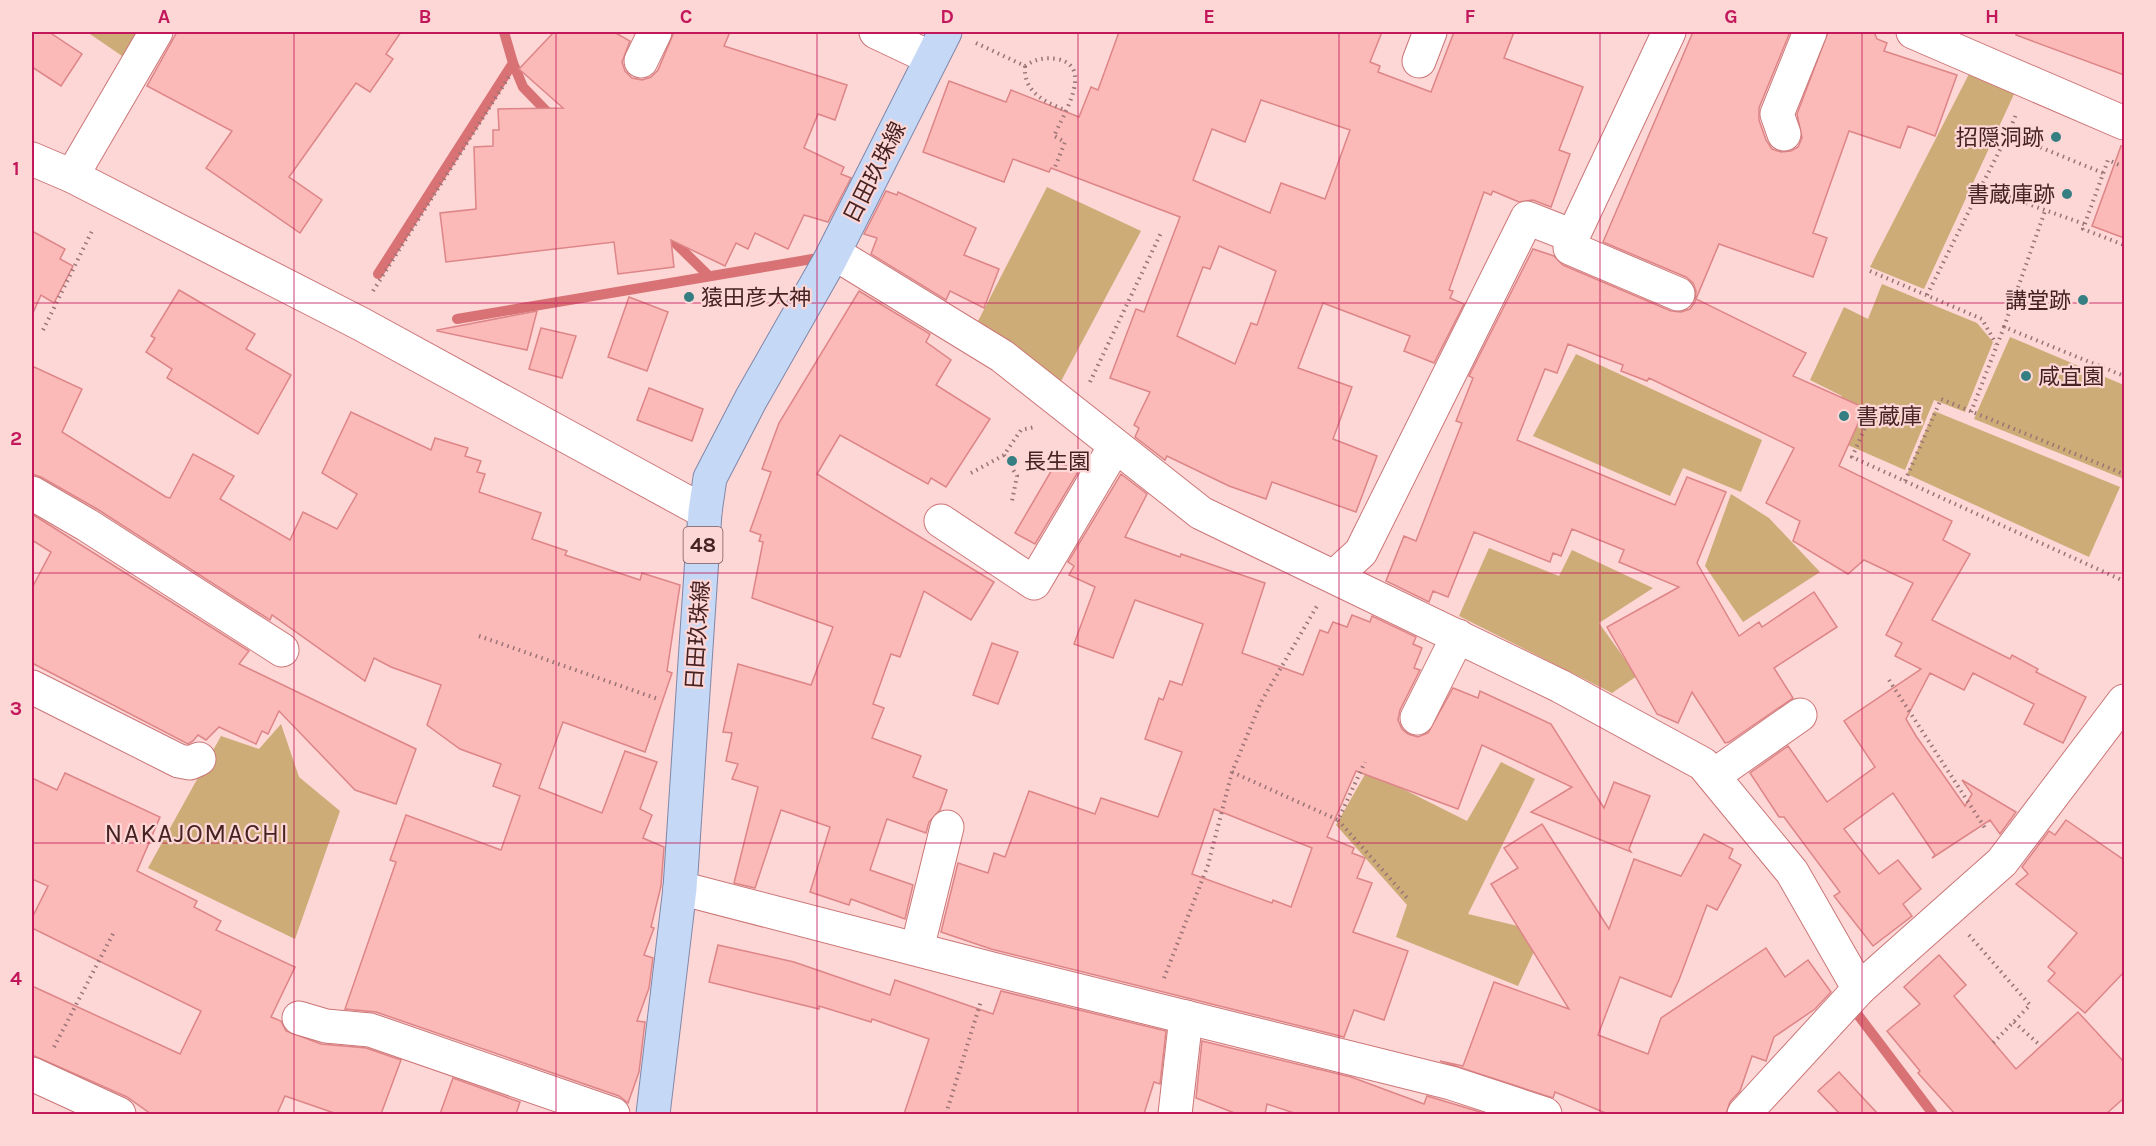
<svg xmlns="http://www.w3.org/2000/svg" width="2156" height="1146" viewBox="0 0 2156 1146" font-family="Karla,'Noto Sans JP',sans-serif">
<style>
.green{fill:#cdac77}
.lines{fill:none;stroke-linecap:round;stroke-linejoin:round}
.stream{stroke:#d87275;stroke-width:10}
.building{fill:#fbb9b8;stroke:#dd8587;stroke-width:1.5;fill-rule:evenodd}
.minor-casing{stroke:#cc7677;stroke-width:35}
.major-casing{stroke:#8087a8;stroke-width:35}
.path{stroke:#9a7475;stroke-width:4;stroke-dasharray:1.5 4.5;stroke-linecap:butt}
.minor{stroke:#fff;stroke-width:33}
.major{stroke:#c5d8f6;stroke-width:33}
.grid{fill:none;stroke:#c2185b;stroke-width:1.5;stroke-opacity:0.55}
.poi-dot{fill:#357e81;stroke:#fdd6d6;stroke-width:2}
.labels{text-anchor:middle;stroke-width:4.5;stroke-linejoin:round;paint-order:stroke}
.shield{fill:#fdd6d6;stroke:#7d5859;stroke-width:1.5}
.shield-label{font-size:21px;font-weight:bold;fill:#462223}
.poi-label{font-size:22px;fill:#462223;stroke:#fdd6d6;text-anchor:start}
.street-label{font-size:22px;fill:#462223;stroke:#fdd6d6}
.quarter-label{font-size:26px;letter-spacing:1.5px;fill:#462223;stroke:#fdd6d6}
.neatline{fill:none;stroke:#c2185b;stroke-width:2}
.grid-label{font-size:20px;text-anchor:middle;font-weight:bold;fill:#c2185b}
</style>
<rect width="100%" height="100%" fill="#fdd6d6"/>
<!-- green -->
<g class="green">
<path d="M87,32H145L128,60Z"/>
<path d="M1970,72L2015,92L1924,289L1870,267Z"/>
<path d="M1047,187L1141,231L1059,385L975,327Z"/>
<path d="M1882,284L1977,323L1993,342L1965,412L1934,400L1905,470L1825,435L1842,396L1810,380L1844,307L1868,319Z"/>
<path d="M2010,337L2124,385V479L1974,419Z"/>
<path d="M1576,354L1762,440L1741,492L1683,468L1670,496L1533,436Z"/>
<path d="M1934,411L2120,487L2089,557L1907,474Z"/>
<path d="M1731,494L1769,518L1820,572L1743,622L1705,566Z"/>
<path d="M1489,548L1559,576L1572,550L1653,588L1599,623L1637,676L1612,693L1459,616Z"/>
<path d="M281,724L299,777L340,811L295,939L148,868L221,736L259,749Z"/>
<path d="M1501,762L1535,779L1468,914L1543,932L1518,986L1396,937L1407,905L1336,825L1367,771L1467,821Z"/>
</g>
<g class="lines">
<!-- stream -->
<g class="stream">
<path d="M513,63L523,87L553,118"/>
<path d="M662,230L709,276"/>
<path d="M378,274L513,63L504,32"/>
<path d="M457,319L824,257"/>
<path d="M1849,1003L1933,1114"/>
</g>
</g>
<!-- building -->
<g class="building">
<path d="M32,32H49L82,54L61,86L32,67Z"/>
<path d="M177,32H401L386,54L393,59L370,92L356,83L289,177L322,200L300,233L206,168L232,131L147,86Z"/>
<path d="M554,32H614L630,41L622,62L625,71L632,78L642,80L651,77L658,70L674,32H730L724,46L847,85L835,120L818,114L804,148L844,167L841,174L851,178L828,222L804,215L788,249L755,233L748,249L736,243L725,266L671,240L674,267L618,274L614,242L446,262L440,213L476,209L474,147L493,146V130H499L498,109L563,108L519,69Z"/>
<path d="M1119,32H1382L1370,62L1380,66L1378,72L1431,92L1454,32H1514L1504,58L1583,87L1559,150L1570,154L1551,207L1533,200L1519,202L1493,191L1491,195L1484,192L1449,290L1453,291L1450,298L1464,304L1434,363L1404,351L1410,336L1323,303L1298,368L1352,387L1333,439L1377,456L1356,512L1272,482L1266,499L1229,486L1167,456L1165,460L1135,437L1139,428L1134,425L1150,392L1110,378L1136,309L1144,312L1180,217L1051,168L1049,172L1013,159L1004,182L923,152L949,81L1006,102L1011,90L1079,117L1091,87L1098,90ZM1261,100L1350,130L1325,199L1281,183L1270,213L1193,180L1212,129L1245,142ZM1219,246L1276,271L1257,325L1251,323L1235,364L1177,336L1203,267L1210,269Z"/>
<path d="M1693,32H1790L1759,108V120L1766,140L1772,149L1781,152L1791,151L1798,147L1802,138L1797,114L1828,32H1874L1877,39L1887,43L1884,51L1957,75L1935,136L1908,126L1900,148L1849,131L1813,233L1827,238L1813,277L1719,244L1696,299L1806,353L1793,376L1865,408L1839,466L1952,521L1943,540L1970,554L1932,620L2010,659L2012,655L2038,669L2036,672L2086,697L2063,743L2024,724L2034,704L1973,673L1964,690L1930,673L1906,719L1916,736L1965,806L1972,794L1962,780L2016,812L2000,834L1990,820L1932,858L1935,855L1893,793L1844,829L1879,874L1898,860L1921,889L1903,904L1912,916L1873,946L1834,896L1840,892L1784,817H1779L1750,773L1788,746L1827,802L1875,767L1844,721L1921,669L1895,656L1902,643L1886,635L1913,583L1864,560L1848,574L1793,541L1800,521L1766,503L1794,448L1649,378L1647,381L1621,371L1623,365L1568,344L1557,373L1545,369L1517,440L1675,505L1687,477L1726,492L1697,563L1739,636L1759,622L1762,627L1814,592L1837,627L1774,668L1793,698L1729,742L1725,743L1692,692L1678,723L1657,714L1607,627L1679,587L1619,562L1624,550L1572,529L1561,556L1553,553L1550,562L1474,532L1448,597L1433,591L1429,602L1386,581L1404,536L1416,541L1462,423L1456,421L1473,378L1469,376L1533,249L1554,256L1563,265L1671,311L1681,312L1690,309L1695,302L1696,291L1693,283L1686,277L1603,242Z"/>
<path d="M2016,32H2124V75L2016,35Z"/>
<path d="M2121,146L2124,147V238L2092,226Z"/>
<path d="M886,191L897,195L898,192L976,228L964,255L999,269L984,308L950,291L946,300L871,254L877,238L864,234Z"/>
<path d="M32,231L65,249L60,259L73,266L54,303L41,295L32,315Z"/>
<path d="M179,290L255,334L246,349L291,375L258,434L167,378L172,369L146,352L155,338L151,336Z"/>
<path d="M859,291L930,334L926,342L951,360L936,385L990,419L946,487L931,478L928,484L840,435L817,474L994,582L971,620L924,591L900,657L891,654L873,704L884,708L872,738L921,756L913,777L947,790L940,810L929,822L926,833L887,819L870,870L913,885L905,919L851,899L849,905L810,892L830,827L781,810L755,888L734,883L758,787L732,779L738,764L726,761L732,733L723,732L738,664L811,685L833,627L752,598L763,542L759,541L761,535L750,531L771,472L762,469L779,423Z"/>
<path d="M629,297L668,312L647,371L608,357Z"/>
<path d="M537,311L527,350L437,331V330Z"/>
<path d="M541,328L576,336L562,378L529,369Z"/>
<path d="M32,366L82,389L62,432L166,497L170,498L193,454L234,476L220,499L290,540L303,512L337,529L357,494L322,473L351,412L431,450L435,438L468,448L465,456L481,461L477,472L485,474L479,492L541,513L532,539L567,551L565,555L640,580L642,573L680,585L667,671L672,673L645,752L563,722L539,788L602,813L625,751L657,762L640,809L652,815L643,838L664,847L661,886L651,927L654,928L644,955L653,958L649,988L637,1021L645,1022L639,1072L628,1103L619,1096L376,1012L345,1009L396,862L390,860L406,815L501,850L520,796L493,786L501,764L460,749L427,725L441,685L391,667L374,658L365,681L272,615L270,620L97,509L41,477L32,474Z"/>
<path d="M649,388L703,409L692,441L637,420Z"/>
<path d="M1057,461L1078,472L1035,544L1015,533Z"/>
<path d="M1121,474L1147,494L1125,537L1180,557L1181,554L1265,583L1242,653L1303,675L1320,630L1328,633L1333,622L1347,627L1352,615L1370,622L1372,616L1416,637L1413,644L1422,648L1414,668L1420,670L1400,710L1398,720L1402,729L1408,734L1418,737L1428,733L1453,688L1478,698L1480,691L1551,724L1604,808L1614,782L1650,796L1629,849L1631,852L1531,812L1572,787L1482,745L1458,809L1356,771L1327,837L1354,848L1352,853L1365,858L1357,878L1372,883L1353,932L1408,951L1384,1020L1354,1010L1344,1037L991,949L941,932L958,863L988,873L994,853L1005,857L1029,791L1095,814L1101,798L1158,817L1182,752L1145,739L1159,698L1163,700L1170,681L1182,685L1203,624L1135,600L1113,658L1074,644L1095,587L1069,575L1074,566L1068,562ZM1214,809L1312,848L1291,907L1273,900L1272,903L1192,874Z"/>
<path d="M32,514L249,651L239,664L416,749L396,804L355,790L279,711L268,734L262,731L256,744L219,727L206,740L198,735L193,741L188,744L32,663V588L51,552L32,540Z"/>
<path d="M992,643L1018,652L998,704L973,695Z"/>
<path d="M65,773L160,817L137,871L197,901L194,907L221,921L216,930L295,967L271,1017L281,1021L286,1031L321,1044L366,1048L401,1060L381,1114H337L285,1096L277,1114H151L127,1097L32,1055V986L180,1054L201,1011L32,928V918L48,886L32,879V778L57,790Z"/>
<path d="M2066,820L2124,860V972L2085,1013L2048,981L2055,973L2048,967L2077,933L2016,884L2028,874L2022,867L2049,831L2055,835Z"/>
<path d="M1542,824L1609,929L1634,859L1681,876L1704,834L1733,849L1729,858L1741,865L1717,910L1707,905L1679,980L1671,997L1620,977L1598,1035L1648,1054L1661,1018L1766,948L1785,977L1808,960L1831,992L1815,1009L1774,1037L1766,1061L1752,1056L1740,1091L1730,1102L1726,1114H1608L1555,1092L1553,1098L1440,1061L1463,1066L1494,982L1569,1009L1491,884L1518,868L1504,848Z"/>
<path d="M718,945L794,962L890,995L895,980L993,1014L1001,991L1166,1031L1160,1084L1154,1082L1144,1114H904L929,1039L872,1019L871,1022L819,1006V1009L709,982Z"/>
<path d="M1939,955L1966,985L1954,996L2016,1069L2078,1012L2124,1062V1098L2106,1114H1955L1918,1073L1920,1071L1887,1031L1920,1004L1904,987Z"/>
<path d="M1202,1041L1351,1077L1424,1104L1427,1096L1487,1114H1297L1267,1104L1265,1114H1237L1196,1098Z"/>
<path d="M1839,1072L1878,1114H1840L1818,1091Z"/>
<path d="M453,1078L520,1102L516,1114H440Z"/>
</g>
<g class="lines">
<defs>
<g id="minor">
<path d="M876,32L931,58"/>
<path d="M1913,32L2124,123"/>
<path d="M641,61L655,32"/>
<path d="M1419,61L1430,32"/>
<path d="M1784,134L1777,114L1810,32"/>
<path d="M32,159L72,176L361,324L705,512"/>
<path d="M72,176L156,32"/>
<path d="M1573,236L1570,248L1678,294"/>
<path d="M834,253L1002,356L1201,513L1560,686L1703,764L1792,872L1859,989"/>
<path d="M32,493L87,525L282,650"/>
<path d="M941,521L1034,583L1114,448"/>
<path d="M1335,576L1361,552L1527,218L1573,236L1669,32"/>
<path d="M32,687L179,761L190,763L199,759"/>
<path d="M1417,718L1458,636"/>
<path d="M1713,776L1800,715"/>
<path d="M680,888L992,969L1451,1083L1545,1114"/>
<path d="M917,949L947,827"/>
<path d="M299,1018L326,1026L370,1030L613,1114"/>
<path d="M32,1074L119,1114"/>
<path d="M1175,1114L1186,1017"/>
<path d="M1744,1114L1859,989L2002,862L2124,701"/>
</g>
<path id="major" d="M653,1114L680,888L705,512L710,478L751,399L830,260L945,32"/>
</defs>
<!-- minor casing -->
<use href="#minor" class="minor-casing"/>
<!-- major casing -->
<use href="#major" class="major-casing"/>
<!-- path -->
<g class="path">
<path d="M976,43L1025,66C1035,59 1045,57 1057,59C1095,66 1063,115 1054,136L1065,142L1055,167"/>
<path d="M1025,66C1023,92 1045,102 1065,110"/>
<path d="M2008,134L2017,112"/>
<path d="M2124,167L2108,160L2083,229L2124,245"/>
<path d="M2084,224L1981,187L2008,134L2103,173"/>
<path d="M1870,271L1982,319L1996,344"/>
<path d="M373,291L510,75"/>
<path d="M1927,295L1981,187"/>
<path d="M2004,327L2045,211"/>
<path d="M43,330L93,229"/>
<path d="M1090,382L1161,233"/>
<path d="M1971,412L2004,327L2124,376"/>
<path d="M1867,423L1852,457L2124,581"/>
<path d="M1004,455L1017,476L1012,501"/>
<path d="M971,473L1004,455L1021,430L1035,427"/>
<path d="M1905,481L1941,399L2124,474"/>
<path d="M479,636L658,699"/>
<path d="M1889,680L1985,828"/>
<path d="M1232,772L1338,820L1365,762"/>
<path d="M1338,820L1409,900"/>
<path d="M1969,935L2030,1005L1993,1043"/>
<path d="M1164,978L1208,865L1232,772L1261,702L1317,606"/>
<path d="M2014,1022L2041,1046"/>
<path d="M54,1047L115,930"/>
<path d="M946,1114L981,1001"/>
</g>
<!-- minor -->
<use href="#minor" class="minor"/>
<!-- major -->
<use href="#major" class="major"/>
</g>
<!-- grid -->
<path class="grid" d="M294,32V1114M556,32V1114M817,32V1114M1078,32V1114M1339,32V1114M1600,32V1114M1862,32V1114M32,303H2124M32,573H2124M32,843H2124"/>
<!-- markers -->
<g class="poi-dot">
<circle cx="2056" cy="137" r="6"/>
<circle cx="2067" cy="194" r="6"/>
<circle cx="689" cy="297" r="6"/>
<circle cx="2083" cy="300" r="6"/>
<circle cx="2026" cy="376" r="6"/>
<circle cx="1844" cy="416" r="6"/>
<circle cx="1012" cy="461" r="6"/>
</g>
<g class="labels">
<!-- shield labels -->
<rect class="shield" x="683.5" y="527" width="39" height="36" rx="4.5"/>
<g class="shield-label">
<text x="703" y="552">48</text>
</g>
<!-- poi labels -->
<g class="poi-label">
<text x="2044" y="145" text-anchor="end">招隠洞跡</text>
<text x="2055" y="202" text-anchor="end">書蔵庫跡</text>
<text x="701" y="305">猿田彦大神</text>
<text x="2071" y="308" text-anchor="end">講堂跡</text>
<text x="2038" y="384">咸宜園</text>
<text x="1856" y="424">書蔵庫</text>
<text x="1024" y="469">長生園</text>
</g>
<!-- street labels -->
<g class="street-label">
<text transform="translate(874 172) rotate(-63)" y="8">日田玖珠線</text>
<text transform="translate(697 635) rotate(-86)" y="8">日田玖珠線</text>
</g>
<!-- quarter labels -->
<g class="quarter-label">
<text x="197" y="842">NAKAJOMACHI</text>
</g>
</g>
<!-- border -->
<rect width="2156" height="1146" fill="none" stroke="#fdd6d6" stroke-width="66"/>
<rect x="33" y="33" width="2090" height="1080" class="neatline"/>
<g class="grid-label">
<text x="164" y="23">A</text>
<text x="425" y="23">B</text>
<text x="686" y="23">C</text>
<text x="947" y="23">D</text>
<text x="1209" y="23">E</text>
<text x="1470" y="23">F</text>
<text x="1731" y="23">G</text>
<text x="1992" y="23">H</text>
<text x="16" y="175">1</text>
<text x="16" y="445">2</text>
<text x="16" y="715">3</text>
<text x="16" y="985">4</text>
</g>
</svg>
